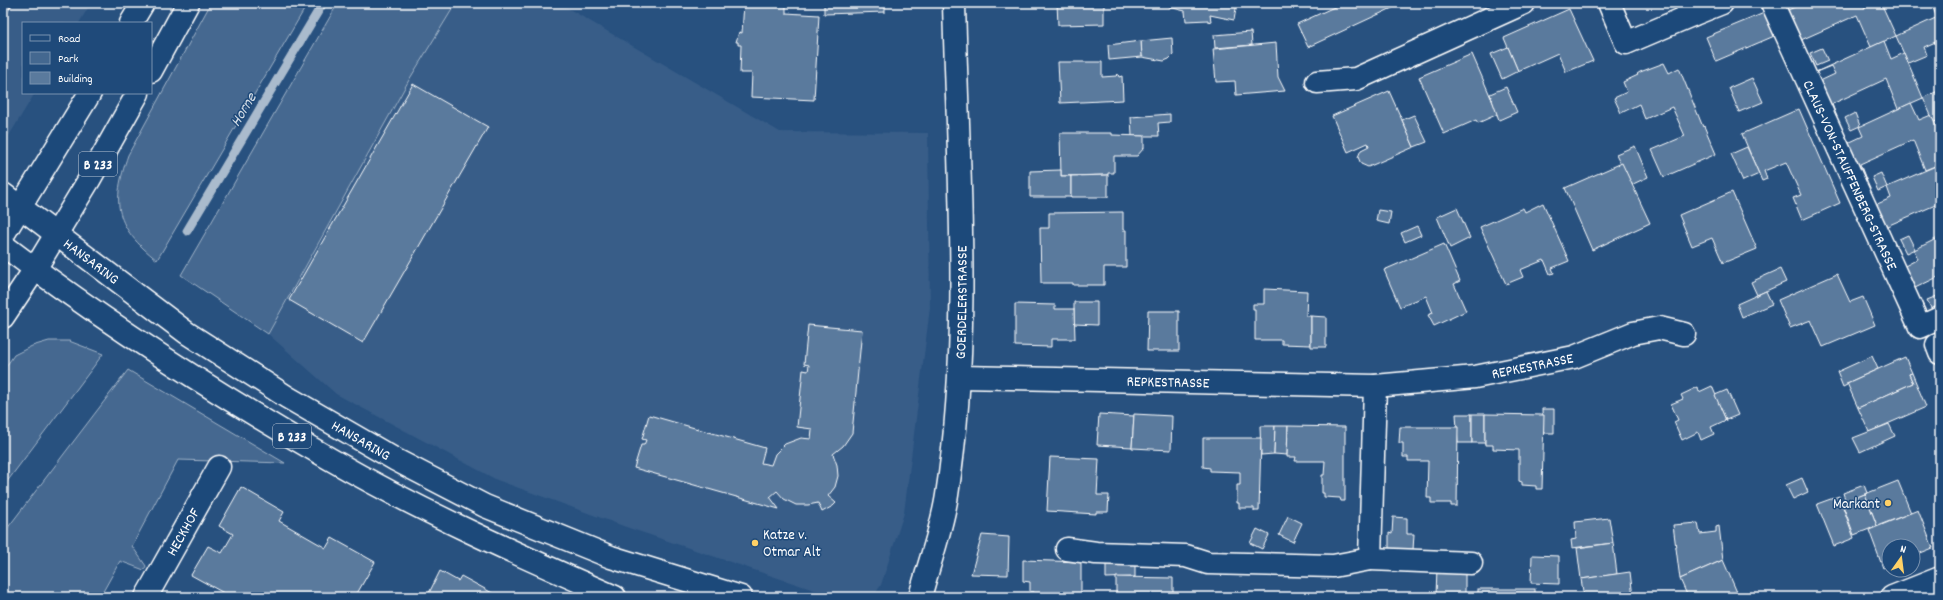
<svg xmlns="http://www.w3.org/2000/svg" width="1943" height="600" viewBox="0 0 1943 600" font-family="Dekko,sans-serif">
<style>
.built{fill:#375d88}
.green{fill:#446890;stroke:#a2b4c8}
.lines{fill:none;stroke-linecap:round;stroke-linejoin:round}
.stream{stroke:#aabbcd;stroke-width:9}
.building{fill:#5a7a9d;stroke:#fff}
.minor-casing{stroke:#fff;stroke-width:25}
.major-casing{stroke:#fff;stroke-width:25}
.minor{stroke:#1f4a7a;stroke-width:22}
.major{stroke:#1f4a7a;stroke-width:22}
.poi-dot{fill:#ffd166;stroke:#1f4a7a;stroke-width:1.5}
.labels{text-anchor:middle;stroke-width:3;stroke-linejoin:round;paint-order:stroke}
.shield{fill:#1f4a7a;stroke:#bcc9d7;stroke-width:1}
.shield-label{font-size:14px;font-weight:bold;fill:#fff}
.street-label{font-size:15px;fill:#fff;stroke:#1f4a7a}
.poi-label{font-size:15px;fill:#fff;stroke:#1f4a7a;text-anchor:end}
.water-label{font-size:16px;font-style:italic;fill:#d4dde6;stroke:#1f4a7a}
</style>
<rect width="100%" height="100%" fill="#28517f"/>
<filter id="ink" filterUnits="userSpaceOnUse"><feTurbulence type="fractalNoise" baseFrequency=".025" numOctaves="2"/><feDisplacementMap in="SourceGraphic" scale="8" xChannelSelector="R" yChannelSelector="G"/><feConvolveMatrix kernelMatrix="1 2 1 2 8 2 1 2 1" color-interpolation-filters="sRGB"/></filter>
<g filter="url(#ink)">
<!-- built -->
<g class="built">
<path d="M3,3H91L79,23H23V93H35L7,139H3Z"/>
<path d="M456,3H559L780,132L928,133L930,308L904,513L881,585L875,594L871,597H836L820,592L626,527L497,480L336,394L268,334L409,80Z"/>
</g>
<!-- green -->
<g class="green">
<path d="M211,3H308L157,260C115,227 111,204 128,155Z"/>
<path d="M338,3H456L409,80L268,334L181,275Z"/>
<path d="M49,341H69L103,354L3,487V371L14,355L32,346Z"/>
<path d="M128,370L285,463L178,460L132,546L146,566L144,570L120,561L100,597H3V534Z"/>
</g>
<g class="lines">
<!-- stream -->
<path class="stream" d="M187,231L323,3"/>
</g>
<!-- building -->
<g class="building">
<path d="M3,3H13L3,19Z"/>
<path d="M744,3H786V13L819,15L814,100L751,97L752,73H740L741,45H738V42H736L739,32L742,33Z"/>
<path d="M824,3H885V12L824,14Z"/>
<path d="M1057,3H1104V24L1058,25Z"/>
<path d="M1170,3H1237L1234,20L1210,15L1211,21L1208,22V20L1186,21L1185,11L1169,7Z"/>
<path d="M1343,3H1403L1308,47L1297,24Z"/>
<path d="M1804,3H1863L1865,8L1876,3H1881L1896,36L1871,47L1857,15L1801,40L1788,10Z"/>
<path d="M1863,3H1876L1865,8Z"/>
<path d="M1931,3H1940V16L1937,18Z"/>
<path d="M1569,9L1593,61L1566,72L1558,53L1518,71L1504,38Z"/>
<path d="M1769,11L1779,34L1716,61L1706,37Z"/>
<path d="M1940,16V40L1924,47L1927,55L1908,63L1896,36Z"/>
<path d="M1251,32L1252,45L1215,48L1214,35Z"/>
<path d="M1172,38L1173,55L1169,59L1164,61L1142,57L1141,41Z"/>
<path d="M1141,41L1142,57L1109,60L1108,45Z"/>
<path d="M1884,41L1891,59L1904,53L1923,98L1898,109L1886,79L1832,104L1838,121L1820,81L1835,74L1831,66L1816,72Z"/>
<path d="M1276,43L1278,77L1285,91L1236,95L1235,81L1216,82L1213,49Z"/>
<path d="M1508,47L1518,71L1502,79L1491,54Z"/>
<path d="M1822,48L1828,61L1816,66L1810,53Z"/>
<path d="M1472,54L1498,114L1478,123L1476,120L1444,134L1419,77Z"/>
<path d="M1058,62H1102V77L1116,76L1118,74L1119,77L1122,76L1123,100L1060,103Z"/>
<path d="M1664,63L1669,73L1679,68L1703,127L1704,126L1716,154L1664,177L1652,150L1685,136L1672,107L1645,119L1639,104L1621,113L1614,98L1627,92L1623,82L1638,75L1637,74L1640,72Z"/>
<path d="M1752,78L1763,102L1739,112L1729,88Z"/>
<path d="M413,84L488,127L363,343L289,300Z"/>
<path d="M1506,87L1517,112L1499,120L1490,94Z"/>
<path d="M1940,90V120L1934,122L1923,98Z"/>
<path d="M1389,91L1414,147L1368,167L1361,164L1358,157L1361,150L1369,146L1368,143L1348,152L1332,116Z"/>
<path d="M1911,103L1919,120L1931,115L1940,135V164L1925,170L1913,140L1860,164L1867,182L1866,183L1848,143L1863,136L1859,127Z"/>
<path d="M1799,109L1840,203L1802,220L1793,198L1801,195L1786,162L1764,171L1767,179L1762,181L1742,134Z"/>
<path d="M1855,113L1860,126L1851,130L1845,118Z"/>
<path d="M1170,114V122L1158,123L1159,136H1132L1131,117Z"/>
<path d="M1414,115L1427,142L1414,147L1402,120Z"/>
<path d="M1060,133H1112V135L1144,136V148L1137,156H1114V173H1108V175L1061,176Z"/>
<path d="M1635,146L1648,177L1631,185L1616,154Z"/>
<path d="M1747,147L1759,174L1743,181L1731,154Z"/>
<path d="M1622,163L1650,223L1592,250L1565,188Z"/>
<path d="M1938,165L1940,168V203L1887,226L1894,244L1875,205L1891,198L1887,187Z"/>
<path d="M1061,170V176H1071V197H1030V171Z"/>
<path d="M1881,173L1887,187L1878,191L1872,177Z"/>
<path d="M1108,175V197H1071V176Z"/>
<path d="M1732,192L1757,249L1723,263L1712,238L1692,246L1679,215Z"/>
<path d="M1543,203L1569,261L1552,268L1554,273L1550,274L1544,260L1520,270L1523,277L1506,284L1480,227L1523,208L1525,212Z"/>
<path d="M1457,208L1470,238L1450,248L1437,217Z"/>
<path d="M1378,210L1391,212L1389,224L1376,221Z"/>
<path d="M1123,212V230H1126V267H1104V285H1073V283H1041L1040,228H1049V213Z"/>
<path d="M1417,226L1421,235L1405,242L1401,233Z"/>
<path d="M1908,235L1915,249L1906,253L1899,239Z"/>
<path d="M1940,237V276L1915,288L1921,305L1903,267L1918,259L1914,250Z"/>
<path d="M1444,244L1460,281L1454,284L1466,311L1434,326L1428,315L1433,313L1426,296L1400,307L1384,270Z"/>
<path d="M1780,269L1786,282L1757,295L1751,282Z"/>
<path d="M1837,274L1850,302L1863,297L1875,325L1823,347L1811,320L1790,328L1778,300Z"/>
<path d="M1264,289L1307,291L1306,316H1311V345L1282,344V340H1255V309H1253V304H1264Z"/>
<path d="M1766,291L1772,304L1742,317L1737,304Z"/>
<path d="M1937,296L1940,304V311L1934,314L1927,300Z"/>
<path d="M1074,302H1097V325L1074,324Z"/>
<path d="M1015,304L1055,305V309H1074L1075,339H1051V347L1015,346Z"/>
<path d="M1148,311H1179V351H1147Z"/>
<path d="M1311,316L1326,317V347H1311Z"/>
<path d="M808,325L862,330L852,433L843,446L833,454L837,465L838,476L835,487L828,496L836,503L833,506L822,512L818,503L808,505H796L784,499L777,491L770,497L779,509L634,468L641,445H644L646,440L642,439L649,415L765,448L761,463L771,465L775,454L785,444L801,438L811,439L812,429L797,427L803,370L808,371L809,365L804,364Z"/>
<path d="M1872,356L1878,369L1847,383V385L1843,387L1837,372Z"/>
<path d="M1905,357L1912,373L1909,374L1913,383L1858,408L1847,383Z"/>
<path d="M1912,373L1926,407L1869,432L1858,408L1913,383L1909,374Z"/>
<path d="M1712,386L1726,420L1711,427L1714,434L1701,440L1698,432L1682,440L1674,422L1678,420L1671,404L1683,399L1681,395L1698,387L1699,392Z"/>
<path d="M1727,390L1738,415L1726,420L1715,395Z"/>
<path d="M1542,409H1554V433H1543Z"/>
<path d="M1099,414L1134,416L1132,447L1097,445Z"/>
<path d="M1134,414L1172,416L1171,450L1132,448Z"/>
<path d="M1456,414H1472V443H1458Z"/>
<rect x="1472" y="414" width="13" height="29"/>
<path d="M1485,414L1544,415L1542,489H1536V486L1522,485V482L1519,481V450L1493,449V445H1485Z"/>
<path d="M1889,424L1895,436L1860,452L1853,438Z"/>
<path d="M1260,426H1275L1274,454L1261,455Z"/>
<path d="M1275,426H1288L1287,455L1274,454Z"/>
<path d="M1288,426L1345,427V501H1341L1340,498L1324,497V493H1322V475H1324L1325,461H1295L1296,457H1287Z"/>
<path d="M1400,427H1458L1457,506H1451V503H1431V498H1427L1428,461H1408V457H1403V443H1399Z"/>
<path d="M1203,438H1261L1259,511H1254V508H1239V503H1237V485H1240V472L1210,471V468L1203,467Z"/>
<path d="M1050,457L1099,459L1097,495H1109L1108,512H1096V514L1047,511Z"/>
<path d="M1802,478L1808,492L1793,499L1786,485Z"/>
<path d="M1898,481L1911,513L1877,526L1865,494Z"/>
<path d="M1864,485L1867,493L1846,502L1843,493Z"/>
<path d="M241,487L284,512L279,521L326,548L332,538L375,562L355,597H345L340,594L338,597H231L191,575L208,546L222,553L233,534L219,526Z"/>
<path d="M1865,494L1877,526L1854,535L1842,503Z"/>
<path d="M1839,496L1854,538L1834,546L1817,504Z"/>
<path d="M1918,510L1933,548L1913,556V546H1889V565L1883,568L1869,530Z"/>
<path d="M1288,516L1302,523L1293,542L1279,535Z"/>
<path d="M1393,517L1407,518V534H1414L1413,550L1389,549V533L1392,534Z"/>
<path d="M1609,518L1613,543L1572,548L1571,540L1576,539L1575,522Z"/>
<path d="M1698,523L1700,534L1716,532V527L1719,526L1723,560L1680,579L1673,525Z"/>
<path d="M1257,529L1269,535L1262,549L1250,543Z"/>
<path d="M982,535L1009,537L1008,575L971,574Z"/>
<path d="M1613,543L1617,574L1581,579L1577,548Z"/>
<path d="M1532,555L1559,556V584L1531,583Z"/>
<path d="M1023,560L1081,562V597L1035,596L1034,592H1030V582L1023,581Z"/>
<path d="M1723,560L1739,597H1688L1680,579Z"/>
<path d="M1106,562L1135,563V577L1106,578Z"/>
<path d="M1437,568H1465V594L1436,595Z"/>
<path d="M440,571L458,581L461,576L496,595L495,597H427Z"/>
<path d="M1630,572L1633,597H1584L1581,579Z"/>
<path d="M1116,577L1173,578V597H1116Z"/>
<rect x="1478" y="589" width="57" height="8"/>
</g>
<g class="lines">
<defs>
<g id="minor">
<path d="M1609,3L1626,43L1692,15L1686,3"/>
<path id="s1" d="M1772,3L1920,327L1940,318"/>
<path d="M1692,15L1722,3"/>
<path d="M1317,82L1356,79L1524,3"/>
<path d="M1937,345L1940,353"/>
<path id="s2" d="M960,377L1375,386L1475,377L1574,357L1633,333L1659,328L1684,334"/>
<path d="M1067,549L1096,553L1186,556L1208,563L1333,566L1370,559L1375,386"/>
<path d="M1370,559L1471,563"/>
<path id="s3" d="M146,597L219,467"/>
<path id="s4" d="M920,597C929,563 942,529 947,495C972,332 958,166 954,3"/>
<path d="M1892,597L1940,578"/>
</g>
<g id="major">
<path d="M131,23L143,3"/>
<path d="M151,71L188,3"/>
<path id="s5" d="M3,194L187,333L287,397L396,460L485,506L611,557L741,597"/>
<path d="M3,235L90,93"/>
<path d="M3,245C107,324 217,394 330,459C422,512 519,555 615,597"/>
<path d="M3,317L35,269L89,180L138,93"/>
</g>
</defs>
<!-- minor casing -->
<use href="#minor" class="minor-casing"/>
<!-- major casing -->
<use href="#major" class="major-casing"/>
<!-- minor -->
<use href="#minor" class="minor"/>
<!-- major -->
<use href="#major" class="major"/>
</g>
</g>
<!-- markers -->
<g class="poi-dot">
<circle cx="1888" cy="503" r="4"/>
<circle cx="755" cy="543" r="4"/>
</g>
<g class="labels">
<!-- shield labels -->
<g class="shield">
<rect x="79" y="152" width="38" height="24" rx="3"/>
<rect x="273" y="424" width="38" height="24" rx="3"/>
</g>
<g class="shield-label">
<text x="98" y="169">B 233</text>
<text x="292" y="441">B 233</text>
</g>
<!-- street labels -->
<g class="street-label">
<text dy="5" stroke="none"><textPath href="#s1" startOffset="189">CLAUS-VON-STAUFFENBERG-STRASSE</textPath></text>
<text dy="5" stroke="none"><textPath href="#s5" startOffset="111">HANSARING</textPath></text>
<text dy="5" stroke="none"><textPath href="#s4" startOffset="299">GOERDELERSTRASSE</textPath></text>
<text dy="5" stroke="none"><textPath href="#s2" startOffset="574">REPKESTRASSE</textPath></text>
<text dy="5" stroke="none"><textPath href="#s2" startOffset="208">REPKESTRASSE</textPath></text>
<text dy="5" stroke="none"><textPath href="#s5" startOffset="435">HANSARING</textPath></text>
<text dy="5" stroke="none"><textPath href="#s3" startOffset="75">HECKHOF</textPath></text>
</g>
<!-- poi labels -->
<g class="poi-label">
<text x="1880" y="508">Markant</text>
<text x="763" y="539" text-anchor="start">Katze v.<tspan x="763" dy="17">Otmar Alt</tspan></text>
</g>
<!-- water labels -->
<g class="water-label">
<text transform="translate(242 109) rotate(-59)" y="6">Horne</text>
</g>
</g>
<!-- margin -->
<rect width="1943" height="600" fill="none" stroke="#1f4a7a" stroke-width="16"/>
<rect x="8" y="8" width="1927" height="584" fill="none" stroke="#fff" stroke-width="1.5" filter="url(#ink)"/>
<!-- legend -->
<rect x="22" y="22" width="130" height="72" fill="#1f4a7a" stroke="#7992af"/>
<rect x="30" y="35" width="20" height="6" fill="#1f4a7a" stroke="#7992af"/>
<text x="58" y="42" font-size="12" fill="#ffffff">Road</text>
<rect x="30" y="52" width="20" height="12" fill="#446890" stroke="#7992af"/>
<text x="58" y="62" font-size="12" fill="#ffffff">Park</text>
<rect x="30" y="72" width="20" height="12" fill="#5a7a9d" stroke="#7992af"/>
<text x="58" y="82" font-size="12" fill="#ffffff">Building</text>
<!-- north arrow -->
<g transform="translate(1901 558) rotate(14)"><circle r="19" fill="#1f4a7a" stroke="#7992af"/>
<path d="M0-3L7 15L0 10L-7 15Z" fill="#ffd166"/>
<text y="-6" font-size="11" font-weight="bold" text-anchor="middle" fill="#ffffff">N</text>
</g>
</svg>
